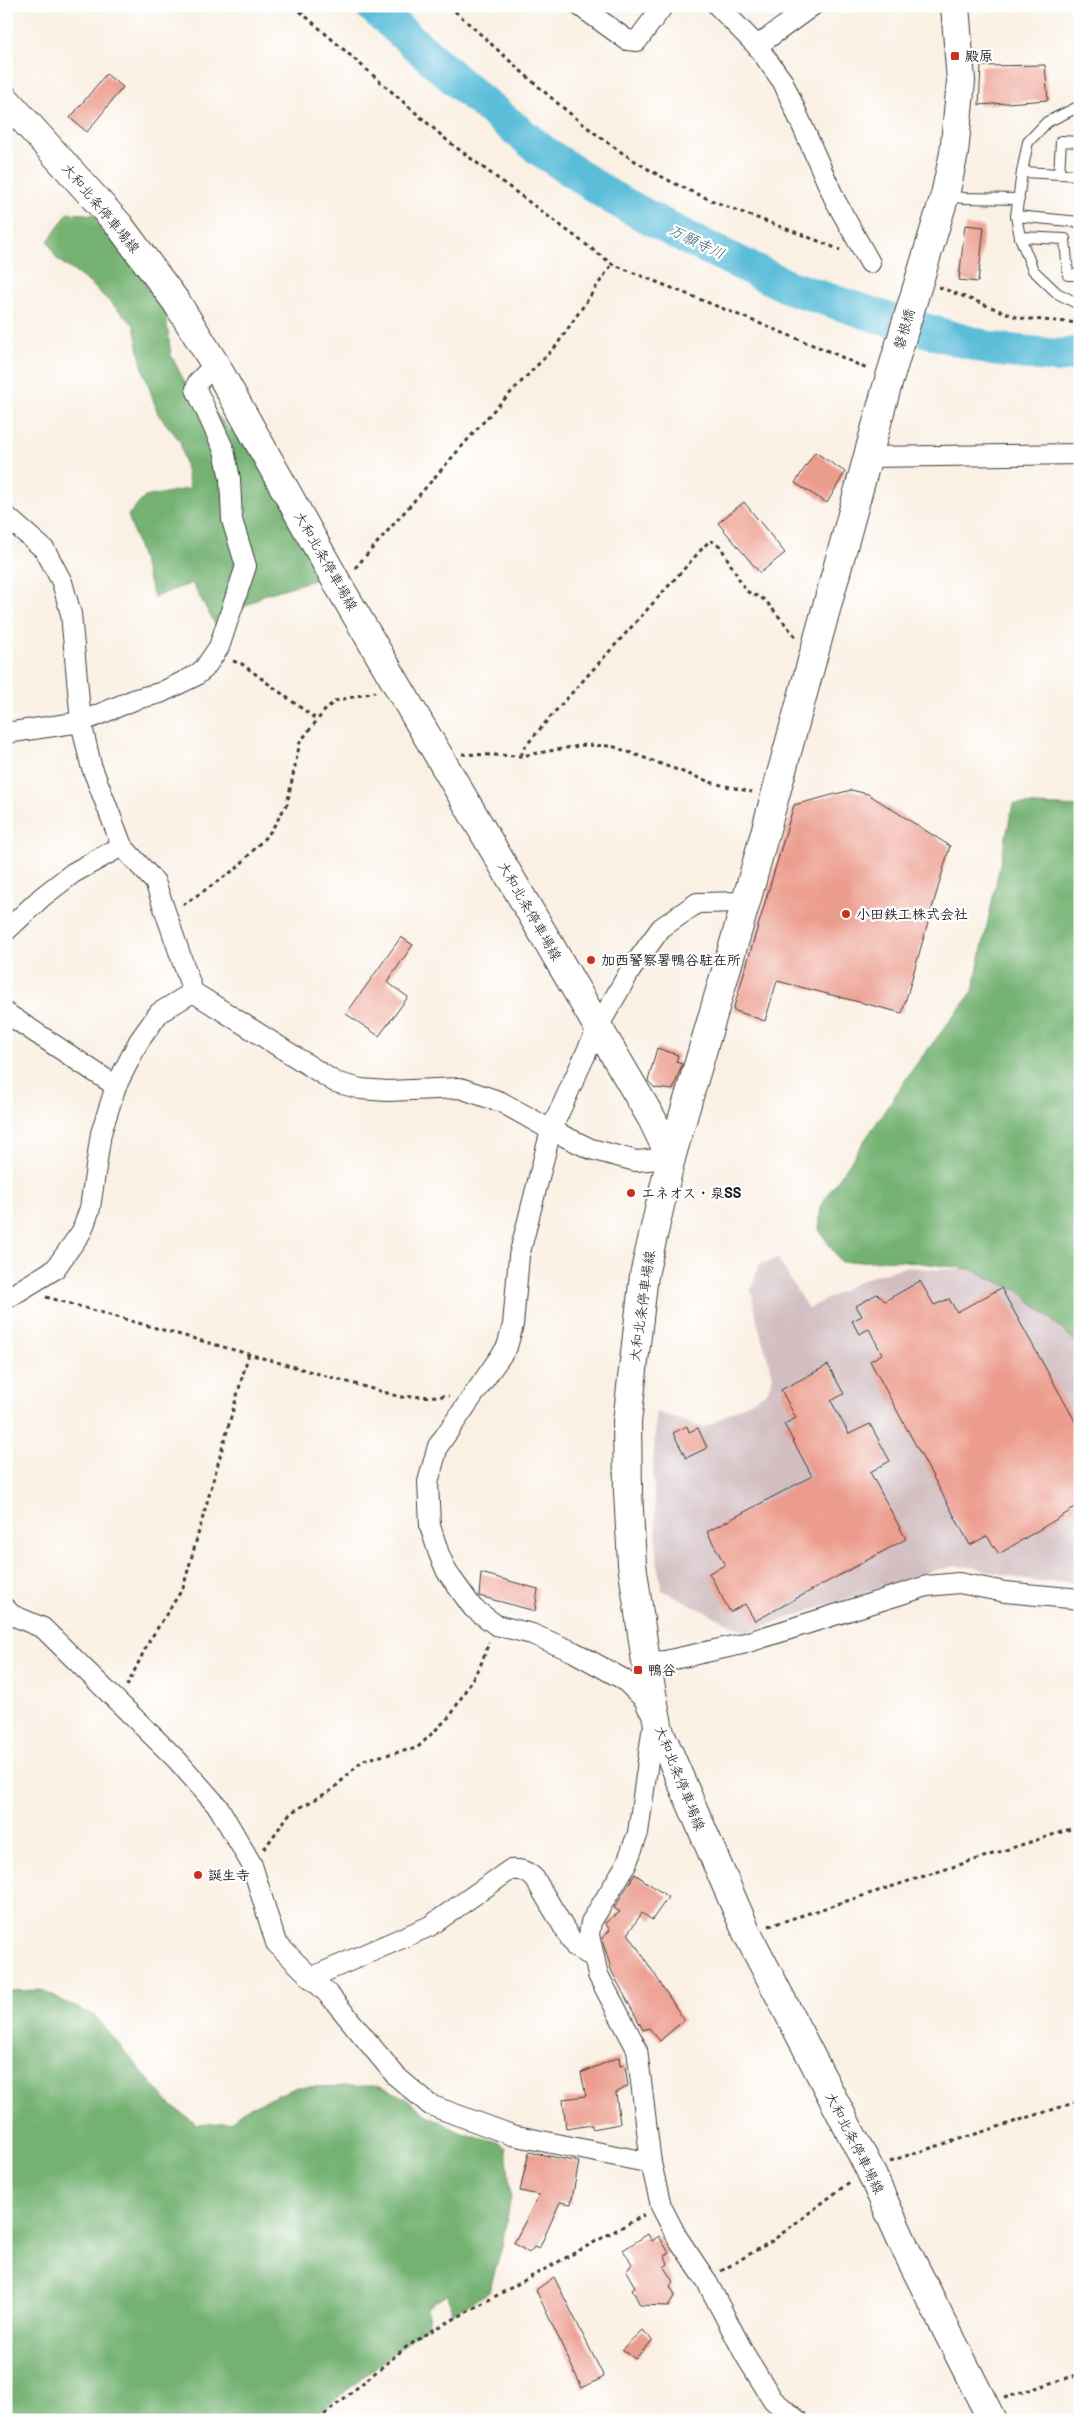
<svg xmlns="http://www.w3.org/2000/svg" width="1086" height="2426" viewBox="0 0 1086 2426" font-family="'Balsamiq Sans','Klee One',sans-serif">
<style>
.industrial{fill:#d2bec1}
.forest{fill:#74b272;stroke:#486747}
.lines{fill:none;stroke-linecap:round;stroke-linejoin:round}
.river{stroke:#5bbdd9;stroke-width:34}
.building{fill:#ec9c8d}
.lane-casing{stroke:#3d3c3a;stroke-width:12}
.street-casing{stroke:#3d3c3a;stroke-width:22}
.secondary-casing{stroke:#3d3c3a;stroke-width:30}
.path{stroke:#3d3c3a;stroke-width:3;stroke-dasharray:4 4;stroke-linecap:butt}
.lane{stroke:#fff;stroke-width:10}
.street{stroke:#fff;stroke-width:20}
.secondary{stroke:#fff;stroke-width:28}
.poi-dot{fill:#c8321e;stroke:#fff;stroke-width:2}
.labels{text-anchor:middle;stroke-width:4.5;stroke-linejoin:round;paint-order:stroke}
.poi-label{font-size:14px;font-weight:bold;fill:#1c1c1c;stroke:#fff;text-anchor:start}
.street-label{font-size:14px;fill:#1c1c1c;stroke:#fff}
.water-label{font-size:15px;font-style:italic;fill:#386471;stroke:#fff}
</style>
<rect width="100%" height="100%" fill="#fff"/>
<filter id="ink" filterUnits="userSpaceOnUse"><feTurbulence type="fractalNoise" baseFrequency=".02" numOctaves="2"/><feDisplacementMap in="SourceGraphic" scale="10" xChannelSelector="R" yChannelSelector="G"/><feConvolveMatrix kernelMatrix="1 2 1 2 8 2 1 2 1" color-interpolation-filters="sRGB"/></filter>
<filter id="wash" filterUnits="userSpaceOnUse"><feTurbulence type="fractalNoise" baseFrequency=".0096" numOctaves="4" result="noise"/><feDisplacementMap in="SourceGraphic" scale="20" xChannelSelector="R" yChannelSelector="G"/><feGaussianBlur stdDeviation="1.12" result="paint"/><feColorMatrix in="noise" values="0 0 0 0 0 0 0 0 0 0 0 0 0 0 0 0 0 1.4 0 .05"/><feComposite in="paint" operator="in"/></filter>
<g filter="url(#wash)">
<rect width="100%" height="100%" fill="#faf0e3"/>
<!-- industrial -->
<path class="industrial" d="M778,1259L808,1309L866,1278L905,1267L942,1270L968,1269L1021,1292L1080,1347V1582H1034L971,1567L957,1566L927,1572L746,1632L662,1590L658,1569L653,1472L656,1412L704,1428L767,1392L773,1376L758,1325L751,1290L759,1264Z"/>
<!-- forest -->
<g class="forest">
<path d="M68,213L100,215L167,300L165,310L171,355L187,387L214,411L230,431L240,426L321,569L317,579L263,595L216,626L192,583L154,597L128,515L145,497L190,488L180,441L158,414L142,366L134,325L91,284L57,259L48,241Z"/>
<path d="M1013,804L1080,807V1346L1021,1292L970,1269L897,1260L841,1262L819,1230L821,1205L915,1066L973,991Z"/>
<path d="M40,1990L96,2017L169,2104L198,2125L230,2122L250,2107L297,2087L376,2086L400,2095L426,2114L459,2132L498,2142L506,2148L511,2196L502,2246L489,2292L452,2313L448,2294L427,2307L429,2324L310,2420H6V1991Z"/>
</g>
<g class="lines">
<!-- river -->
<path class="river" d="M372,6L465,88L541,150L611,197L683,236L789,287L893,321L992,349L1057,356L1080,353"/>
</g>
<g id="blocks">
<!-- building -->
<g class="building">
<path d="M1045,65L1048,100L979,105L981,66Z"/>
<path d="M106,74L123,87L87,132L70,118Z"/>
<path d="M965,225L984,227L978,282L959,280Z"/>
<path d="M815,452L845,472L827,503L795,483Z"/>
<path d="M744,502L785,553L760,573L718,523Z"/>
<path d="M851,790L868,794L950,846L902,1013L777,981L765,1021L733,1010L794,805Z"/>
<path d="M401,937L413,945L387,982L408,997L379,1036L346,1014Z"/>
<path d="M657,1048L678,1055L676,1062L682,1064L673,1090L655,1088L648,1081Z"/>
<path d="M920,1281L934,1305L949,1299L957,1312L1001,1288L1080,1430V1505L999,1554L987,1536L970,1545L870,1361L882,1354L869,1329L859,1334L852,1321L862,1316L856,1306L877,1294L885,1301Z"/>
<path d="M828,1365L844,1394L831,1401L849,1434L870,1424L890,1461L870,1472L906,1539L755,1621L745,1604L730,1612L709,1573L725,1565L707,1532L812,1476L784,1424L796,1418L781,1390Z"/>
<path d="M687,1426L689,1432L698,1428L707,1448L686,1458L673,1433Z"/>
<path d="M481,1573L538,1589L535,1611L479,1596Z"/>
<path d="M635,1874L668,1897L652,1920L642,1913L628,1933L684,2020L660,2041L649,2028L643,2030L612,1972L602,1939L610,1930L605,1923L620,1912L614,1908Z"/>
<path d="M619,2057L620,2066L625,2065L628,2086L616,2093L620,2124L592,2129V2125L566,2129L563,2099L586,2096L581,2073Z"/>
<path d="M529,2152L579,2162L571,2204L560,2202L539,2249L534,2247L529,2253L514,2243L539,2195L520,2191Z"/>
<path d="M648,2234L652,2241L659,2236L669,2253L665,2256L668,2264L664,2267L673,2282L670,2286L675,2295L668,2306L640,2305L632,2289L635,2287L626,2271L632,2264L623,2250Z"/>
<path d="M554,2277L604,2377L582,2388L536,2290Z"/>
<path d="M642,2330L653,2340L635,2359L622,2349Z"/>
</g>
</g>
</g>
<g filter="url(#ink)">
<use href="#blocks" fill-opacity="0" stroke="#3d3c3a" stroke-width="1"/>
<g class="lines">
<defs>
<g id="lane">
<path d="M1080,106L1047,122L1028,142L1022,172L1016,216L1020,237L1033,270L1057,293L1080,305"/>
<path d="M1022,172L1080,175"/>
<path d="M1059,174L1061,141L1080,142"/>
<path d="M946,196L964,198L1019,199"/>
<path d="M1016,216L1080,222"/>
<path d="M1020,237L1065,239L1068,275H1080"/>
</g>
<g id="street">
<path d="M580,6L627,40L637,41L663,6"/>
<path d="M718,6L757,46L783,82L835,200L870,263"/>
<path d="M757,46L812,6"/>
<path d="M870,457L1080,454"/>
<path d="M6,516L45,550L62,582L71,614L81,722L91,765L122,846L155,882L193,992L335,1082L361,1089L387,1091L460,1088L501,1102L551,1130L591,1149L636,1161L671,1158"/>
<path d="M6,733L81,722L136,699L160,693L195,676L204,669L219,647L246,566L232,520L230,479L224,450L196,389L198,382L215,364"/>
<path d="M6,931L42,897L73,873L122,846"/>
<path d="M6,1013L116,1086"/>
<path d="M6,1299L55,1269L82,1231L90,1208L101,1133L116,1086L139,1041L159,1013L193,992"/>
<path d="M6,1609L12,1615L43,1628L177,1760L219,1808L252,1865L276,1943L330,1996L396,2076L430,2105L512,2135L651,2163"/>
<path d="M646,1662L665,1661L742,1644L927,1586L959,1583L1005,1592L1080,1599"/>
<path d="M654,1708H648L644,1699L623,1679L574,1652L532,1634L496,1625L473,1608L447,1572L439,1554L430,1526L428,1482L438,1446L507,1347L513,1325L519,1256L551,1130L598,1027L630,971L661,928L697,903L746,902"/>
<path d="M659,1730L652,1732L638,1833L626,1865L591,1922L589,1935L594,1957L598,1975L637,2049L651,2163L661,2206L677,2237L706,2280L745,2355L773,2400L797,2420"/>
<path d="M310,1978L430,1926L510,1870C521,1869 527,1871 535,1879L576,1948L594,1957"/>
</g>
<g id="secondary">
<path d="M955,6L961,81L954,153L945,195L886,390L746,902L671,1158L644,1275L627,1422L628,1492L632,1564L646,1662L659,1730L747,1933L869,2168L907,2252L992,2420"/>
<path d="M6,100L119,225L177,303L215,364L339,586L652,1119L671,1158"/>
</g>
</defs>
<!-- lane casing -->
<use href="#lane" class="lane-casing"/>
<!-- street casing -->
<use href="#street" class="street-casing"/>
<!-- secondary casing -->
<use href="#secondary" class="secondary-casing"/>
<!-- path -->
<g class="path">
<path d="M294,6L449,142L612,264L833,353L869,370"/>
<path d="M449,6C521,69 591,143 678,185C730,211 787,227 840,250"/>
<path d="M939,287L1019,318L1080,323"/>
<path d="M355,568L493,411L556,346L612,264"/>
<path d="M233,661L242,664L316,719"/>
<path d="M462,754L521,756L584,745L612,746L713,783L752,792"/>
<path d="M521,756L524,748L551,716L710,540L720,546L746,591L765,600L796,637"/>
<path d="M183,905L237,868L271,831L287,804L300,742L326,709L335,701L375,692"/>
<path d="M46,1297L401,1397L449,1396"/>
<path d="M127,1686L148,1643L183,1588L249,1353"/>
<path d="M264,1849L290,1813L332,1790L363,1760L417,1748L451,1715L481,1664L489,1642"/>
<path d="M769,1926L1080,1826"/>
<path d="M890,2161L1080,2101"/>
<path d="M721,2271L772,2241L851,2181"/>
<path d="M1004,2398L1080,2374"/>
<path d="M318,2420L405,2348L430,2332L644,2215"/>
</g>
<!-- lane -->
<use href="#lane" class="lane"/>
<!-- street -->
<use href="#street" class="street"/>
<!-- secondary -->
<use href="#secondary" class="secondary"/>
</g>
</g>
<!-- markers -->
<g class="poi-dot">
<rect x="950" y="51" width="10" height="10" rx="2.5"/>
<circle cx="846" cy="914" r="5"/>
<circle cx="591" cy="960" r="5"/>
<circle cx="631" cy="1193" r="5"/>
<rect x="633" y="1665" width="10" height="10" rx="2.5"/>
<circle cx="198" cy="1875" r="5"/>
</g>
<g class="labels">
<!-- poi labels -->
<g class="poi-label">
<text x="965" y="61">殿原</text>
<text x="856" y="919">小田鉄工株式会社</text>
<text x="601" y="965">加西警察署鴨谷駐在所</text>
<text x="641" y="1198">エネオス・泉SS</text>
<text x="648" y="1675">鴨谷</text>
<text x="208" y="1880">誕生寺</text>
</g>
<!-- street labels -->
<g class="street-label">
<text transform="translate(101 208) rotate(50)" y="5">大和北条停車場線</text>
<text transform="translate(904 329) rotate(-74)" y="5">磐根橋</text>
<text transform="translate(326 561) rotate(60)" y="5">大和北条停車場線</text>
<text transform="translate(530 911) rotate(60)" y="5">大和北条停車場線</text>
<text transform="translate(642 1306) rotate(-82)" y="5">大和北条停車場線</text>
<text transform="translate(680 1778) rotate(68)" y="5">大和北条停車場線</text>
<text transform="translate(855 2143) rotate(63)" y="5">大和北条停車場線</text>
</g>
<!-- water labels -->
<g class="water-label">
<text transform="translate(697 242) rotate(26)" y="5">万願寺川</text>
</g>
</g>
<!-- margin -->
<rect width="1086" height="2426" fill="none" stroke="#fff" stroke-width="25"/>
</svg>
